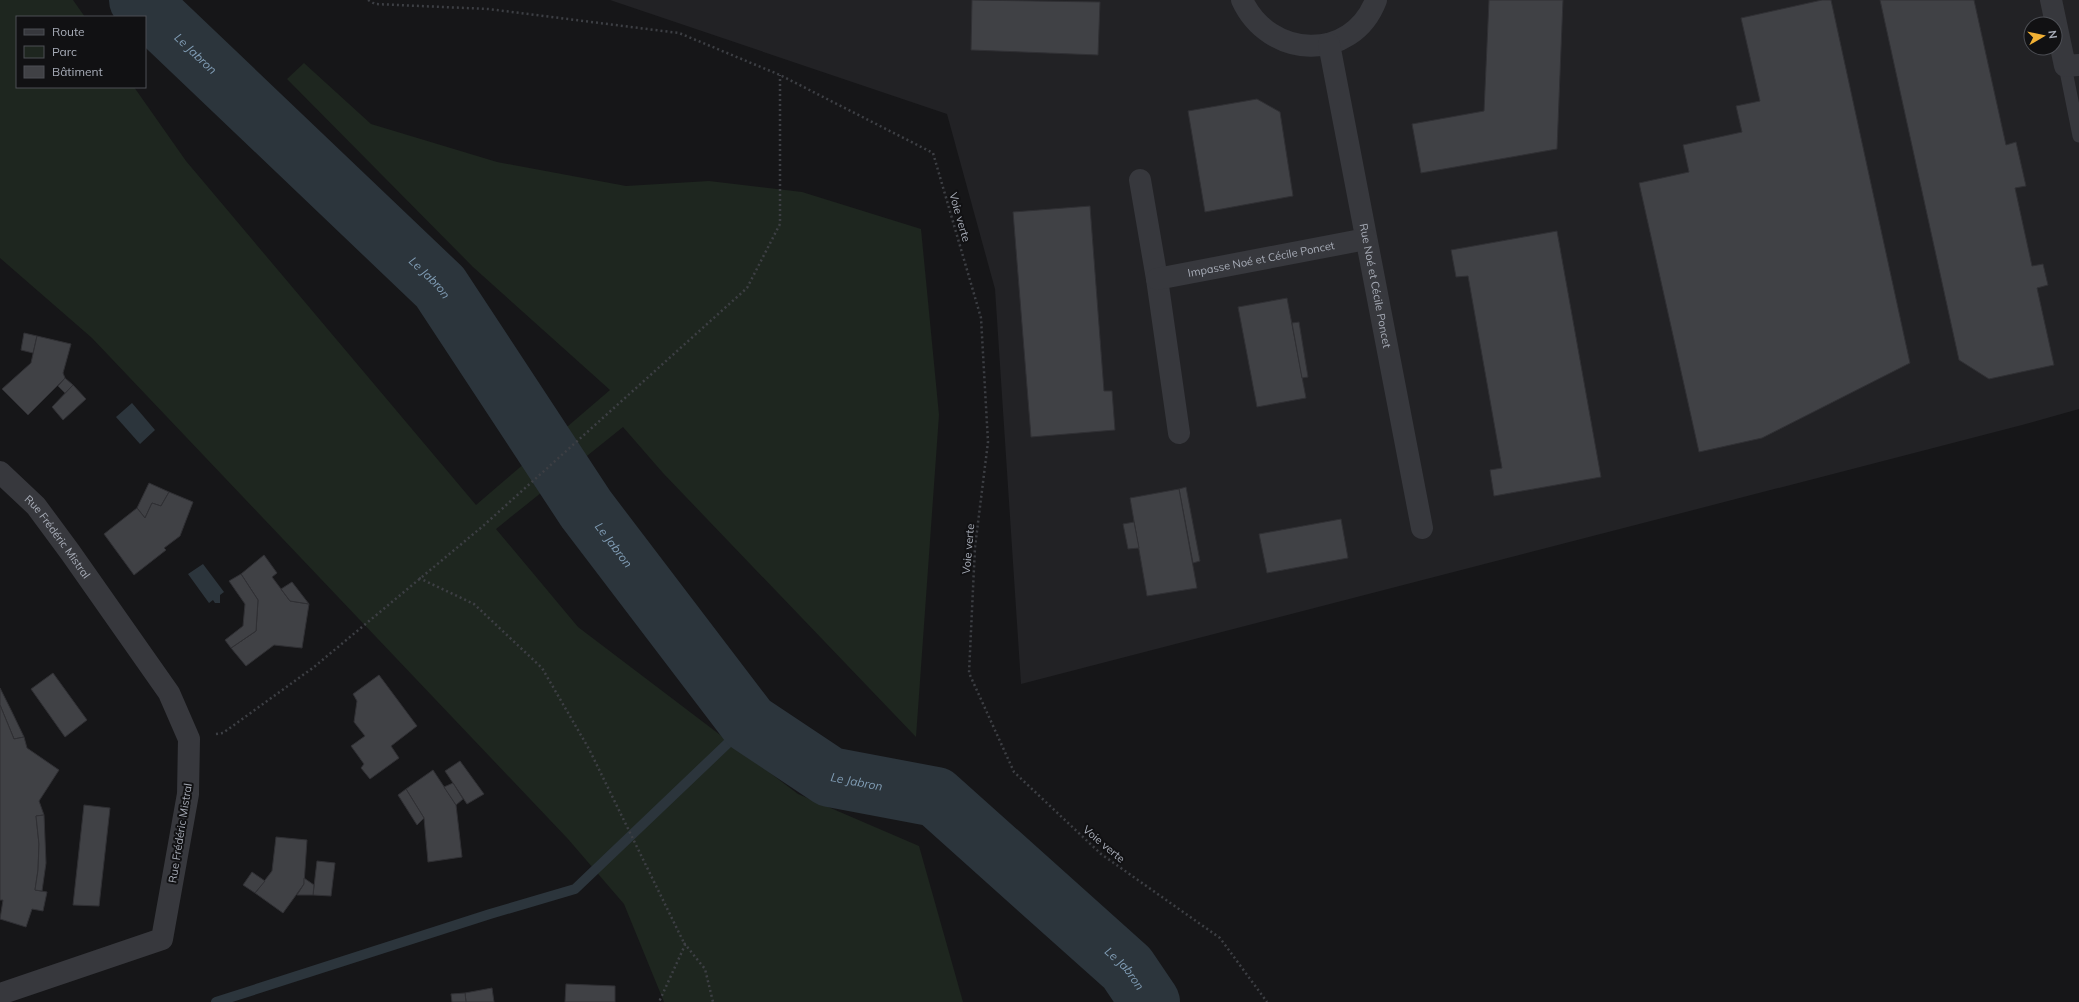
<svg xmlns="http://www.w3.org/2000/svg" width="2079" height="1002" viewBox="0 0 2079 1002" font-family="Mulish,sans-serif">
<style>
.built{fill:#222225;fill-rule:evenodd}
.green{fill:#1e261f}
.water{fill:#2c353c}
.lines{fill:none;stroke-linecap:round;stroke-linejoin:round}
.stream{stroke:#2c353c;stroke-width:10}
.river{stroke:#2c353c;stroke-width:60}
.building{fill:#404145;stroke:#303034}
.path{stroke:#3d3f44;stroke-width:2.5;stroke-dasharray:2 3;stroke-linecap:butt}
.lane{stroke:#37383d;stroke-width:13}
.street{stroke:#37383d;stroke-width:22}
.labels{text-anchor:middle;stroke-width:4;stroke-linejoin:round;paint-order:stroke}
.street-label{font-size:11px;fill:#a8adb8;stroke:#111113}
.water-label{font-size:12px;font-style:italic;fill:#7f9bb3;stroke:#111113}
</style>
<rect width="100%" height="100%" fill="#161618"/>
<!-- built -->
<path class="built" d="M610,0H2079V409L2022,425L1021,684L995,289L947,114ZM2031,24H2055V48H2031Z"/>
<!-- green -->
<path class="green" d="M0,0H73L85,17H17V87H134L186,161L476,505L610,390L473,267L287,79L304,63L371,124L497,162L626,186L709,181L802,192L921,229L939,415L916,737L663,473L623,427L496,529L578,627L798,794L919,846L963,1002H664L624,904L568,839L92,338L0,258Z"/>
<!-- water -->
<g class="water">
<path d="M132,403L155,430L140,444L116,417Z"/>
<path d="M203,564L224,592L220,595V603H215L213,600L209,603L188,574Z"/>
</g>
<g class="lines">
<!-- stream -->
<path class="stream" d="M216,1002L490,914L575,889L749,723"/>
<!-- river -->
<path class="river" id="s1" d="M139,0L440,287L586,509L749,723L830,777L936,797L1127,968L1150,1002"/>
</g>
<!-- building -->
<g class="building">
<path d="M972,0L1100,2L1098,55L971,50Z"/>
<path d="M1489,0H1563L1557,149L1421,173L1412,124L1484,111Z"/>
<path d="M1822,0H1831L1910,363L1762,438L1699,452L1639,183L1689,172L1683,145L1742,132L1736,106L1760,101L1741,18Z"/>
<path d="M1880,0H1974L2006,145L2016,142L2026,186L2015,188L2032,266L2043,264L2048,285L2037,288L2054,365L1989,379L1959,360Z"/>
<path d="M1257,99L1280,112L1293,196L1205,212L1188,111Z"/>
<path d="M1090,206L1104,391H1112L1115,430L1031,437L1013,212Z"/>
<path d="M1557,231L1601,477L1494,496L1490,470L1502,468L1468,276L1456,277L1451,250Z"/>
<path d="M1287,298L1306,398L1257,407L1238,307Z"/>
<path d="M1299,322L1308,377L1302,378L1292,323Z"/>
<path d="M24,333L37,336L33,353L21,350Z"/>
<path d="M37,336L71,344L63,373L65,378L28,415L2,389L31,363Z"/>
<path d="M65,378L73,385L65,393L58,386Z"/>
<path d="M73,385L86,399L63,420L52,407Z"/>
<path d="M149,483L169,492L161,506L152,503L145,518L137,508Z"/>
<path d="M1186,487L1200,561L1193,563L1179,489Z"/>
<path d="M1179,489L1197,588L1147,596L1130,498Z"/>
<path d="M169,492L193,502L180,536L164,548L166,550L134,575L104,534L137,508L145,518L152,503L161,506Z"/>
<path d="M1341,519L1348,558L1267,573L1259,534Z"/>
<path d="M1134,522L1139,548L1128,549L1123,524Z"/>
<path d="M264,555L277,573L272,577L290,601L309,604L302,648L274,645L246,666L231,648L256,631L258,600L241,574Z"/>
<path d="M241,574L258,600L256,631L231,648L225,640L243,626L245,604L229,581Z"/>
<path d="M292,582L309,604L290,601L281,589Z"/>
<path d="M53,673L87,720L65,737L31,689Z"/>
<path d="M379,675L417,726L391,746L399,758L370,779L361,768L364,764L351,746L365,736L354,722L357,701L353,694Z"/>
<path d="M0,688L12,712L24,737L14,739L0,705Z"/>
<path d="M0,705L14,739L24,737L27,748L59,770L39,801L44,815L36,816L39,844L38,870L35,890L47,892L43,911L32,909L26,927L0,919L3,900H0Z"/>
<path d="M460,761L484,794L467,804L445,771Z"/>
<path d="M433,770L456,805L462,857L428,862L424,818L406,789Z"/>
<path d="M453,783L463,799L456,805L444,787Z"/>
<path d="M406,789L424,818L417,825L398,795Z"/>
<path d="M84,805L110,808L99,906L73,905Z"/>
<path d="M44,815L46,863L42,891L35,890L38,870L39,844L36,816Z"/>
<path d="M276,837L307,840L304,884L283,913L255,893L272,871Z"/>
<path d="M317,861L335,863L331,896L313,895Z"/>
<path d="M252,872L265,881L255,893L243,885Z"/>
<path d="M304,878L314,885L313,895H297L304,884Z"/>
<path d="M566,984L615,986V1002H565Z"/>
<path d="M492,988L494,1002H466L465,993Z"/>
<path d="M465,993L466,1002H452L451,994Z"/>
</g>
<g class="lines">
<!-- path -->
<g class="path">
<path d="M368,0L375,4L488,9L679,33L780,75L933,153L981,318L988,442L975,547L969,673L1014,772L1101,854L1220,938L1267,1002"/>
<path d="M419,578L474,604L542,668L589,749L685,945L659,1002"/>
<path d="M216,734L223,733L314,667L483,526L747,288L780,224V75"/>
<path d="M684,943L705,969L713,1002"/>
</g>
<!-- lane -->
<path class="lane" d="M2065,66L2079,136"/>
<!-- street -->
<g class="street">
<path d="M1242,0C1269,59 1352,63 1376,0"/>
<path d="M2051,0L2065,66L2079,65"/>
<path id="s2" d="M1329,44L1422,528"/>
<path d="M1140,180L1157,279L1179,433"/>
<path id="s3" d="M1157,279L1366,239"/>
<path id="s4" d="M0,472L36,506L70,552L169,693L189,739L188,794L162,939L0,994"/>
</g>
</g>
<g class="labels">
<!-- street labels -->
<g class="street-label">
<text transform="translate(960 217) rotate(74)" y="4">Voie verte</text>
<text dy="4" stroke="none"><textPath href="#s3" startOffset="106">Impasse Noé et Cécile Poncet</textPath></text>
<text dy="4" stroke="none"><textPath href="#s2" startOffset="246">Rue Noé et Cécile Poncet</textPath></text>
<text dy="4" stroke="none"><textPath href="#s4" startOffset="87">Rue Frédéric Mistral</textPath></text>
<text transform="translate(968 549) rotate(-85)" y="4">Voie verte</text>
<text transform="translate(180 833) rotate(-81)" y="4">Rue Frédéric Mistral</text>
<text transform="translate(1104 844) rotate(40)" y="4">Voie verte</text>
</g>
<!-- water labels -->
<g class="water-label">
<text dy="4" stroke="none"><textPath href="#s1" startOffset="78">Le Jabron</textPath></text>
<text dy="4" stroke="none"><textPath href="#s1" startOffset="402">Le Jabron</textPath></text>
<text dy="4" stroke="none"><textPath href="#s1" startOffset="727">Le Jabron</textPath></text>
<text dy="4" stroke="none"><textPath href="#s1" startOffset="1075">Le Jabron</textPath></text>
<text dy="4" stroke="none"><textPath href="#s1" startOffset="1411">Le Jabron</textPath></text>
</g>
</g>
<!-- legend -->
<rect x="16" y="16" width="130" height="72" fill="#111113" stroke="#4d4f55"/>
<rect x="24" y="29" width="20" height="6" fill="#37383d" stroke="#4d4f55"/>
<text x="52" y="36" font-size="12" fill="#a8adb8">Route</text>
<rect x="24" y="46" width="20" height="12" fill="#1e261f" stroke="#4d4f55"/>
<text x="52" y="56" font-size="12" fill="#a8adb8">Parc</text>
<rect x="24" y="66" width="20" height="12" fill="#404145" stroke="#4d4f55"/>
<text x="52" y="76" font-size="12" fill="#a8adb8">Bâtiment</text>
<!-- north arrow -->
<g transform="translate(2043 36) rotate(81)"><circle r="19" fill="#111113" stroke="#4d4f55"/>
<path d="M0-3L7 15L0 10L-7 15Z" fill="#f2b134"/>
<text y="-6" font-size="11" font-weight="bold" text-anchor="middle" fill="#a8adb8">N</text>
</g>
</svg>
